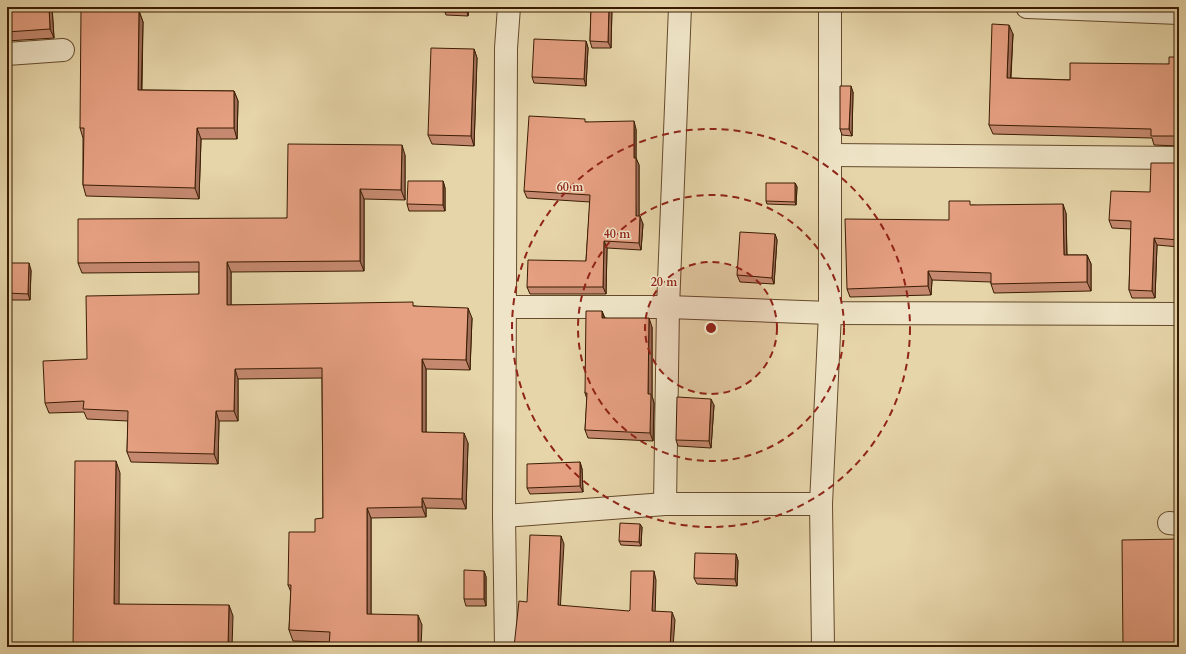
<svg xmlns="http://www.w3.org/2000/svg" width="1186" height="654" viewBox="0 0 1186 654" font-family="Cardo,serif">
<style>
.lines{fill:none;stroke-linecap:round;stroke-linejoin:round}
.street-casing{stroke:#654a2c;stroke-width:24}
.street{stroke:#efe4c7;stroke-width:22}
.wall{fill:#c5896f;stroke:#3a1c03}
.shaded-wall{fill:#a06f5a;stroke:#3a1c03}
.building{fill:#e59f81;stroke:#3a1c03}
.ring{fill:none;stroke:#8f2418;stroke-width:2;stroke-dasharray:7 5}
.centre{fill:#8f2418;stroke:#efe4c7;stroke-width:2}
.ring-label{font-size:12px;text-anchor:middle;font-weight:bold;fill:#8f2418;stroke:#efe4c7;stroke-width:3;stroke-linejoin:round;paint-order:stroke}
</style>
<rect width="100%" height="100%" fill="#e6d5a9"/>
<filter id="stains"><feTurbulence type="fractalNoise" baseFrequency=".005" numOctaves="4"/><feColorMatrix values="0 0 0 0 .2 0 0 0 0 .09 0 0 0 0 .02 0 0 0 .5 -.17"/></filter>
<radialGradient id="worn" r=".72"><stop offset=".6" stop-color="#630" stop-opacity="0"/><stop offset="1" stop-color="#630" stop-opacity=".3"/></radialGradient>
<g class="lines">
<defs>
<g id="street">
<path d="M1027,7L1179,13"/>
<path d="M7,54L63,50"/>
<path d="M831,155L1179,158"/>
<path d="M505,307H668L830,313L1179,314"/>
<path d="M665,504L668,307L680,7"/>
<path d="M504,516L665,504H821"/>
<path d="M1169,523L1179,524"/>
<path d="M506,647L504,516L506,48L509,7"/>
<path d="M823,647L821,504L830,313V7"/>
</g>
</defs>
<!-- street casing -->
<use href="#street" class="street-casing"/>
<!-- street -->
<use href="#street" class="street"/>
</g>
<!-- wall -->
<g class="wall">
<path d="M7,7H52L54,38L7,41Z"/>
<path d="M445,7H469L468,16L446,15L445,12Z"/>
<path d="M591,7H612L611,48H592L590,41Z"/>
<path d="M139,11L143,22L142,90L234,91L238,101L237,139H201L199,199L86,196L83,185V138L80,128Z"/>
<path d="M1013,34L1011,78L1070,80L1169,64L1179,57V146L1154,145L1152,138L993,134L989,125Z"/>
<path d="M586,41L588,48L586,86L534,83L532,77Z"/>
<path d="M474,49L477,58L474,146L432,144L428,135Z"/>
<path d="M853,92L852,136L842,135L840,129Z"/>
<path d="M586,122L636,129V158L639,165V216L643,224L641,250L607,248L606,294H530L527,287L586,261L590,202L527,198L524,191Z"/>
<path d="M405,155V200L364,199V271L231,272V305L415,306L472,318L470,370L426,369V432L468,443L466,509L426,508V517L371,518V614L422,625L330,642L293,641L289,630L291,592L288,585L323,518L322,378L238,379V421H219L218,464L131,462L127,452L128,421L87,419L84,412L49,413L45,403L87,359L199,294V272L82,273L78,263L287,218Z"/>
<path d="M1179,162V247L1157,245L1155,298H1132L1129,290L1131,229L1112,228L1109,220L1150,192L1176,163Z"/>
<path d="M443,181L445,188V211H409L407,204Z"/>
<path d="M795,183L797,187L796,205L767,204L766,201Z"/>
<path d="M972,205L1066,213L1067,255H1087L1091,264V291L994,293L991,284V282L932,280L931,295L850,297L847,289Z"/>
<path d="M775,234L777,240L774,284L740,282L737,275Z"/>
<path d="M7,263L31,270L30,300H7Z"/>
<path d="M602,311L605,318L652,327V396L654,403L653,441L588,438L585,430L587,399L585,393Z"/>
<path d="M714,405L711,448L678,446L676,440Z"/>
<path d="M580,462L582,469L583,492L530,494L527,488Z"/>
<path d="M642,527L641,546L621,545L619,541Z"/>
<path d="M736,554L738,561L737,586L697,584L694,578Z"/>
<path d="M484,571L486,577V606H466L464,599Z"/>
</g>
<!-- shaded-wall -->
<g class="shaded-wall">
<path d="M49,7H52L54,38L50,29Z"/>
<path d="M467,7H469L468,16L467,12Z"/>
<path d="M609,7H612L611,48L608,42Z"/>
<path d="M139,11L143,22L141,101L138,90Z"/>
<path d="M1009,25L1013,34L1010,87L1007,78Z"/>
<path d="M586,41L588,48L586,86L584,79Z"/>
<path d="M474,49L477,58L474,146L471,136Z"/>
<path d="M851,86L853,92L852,136L849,129Z"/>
<path d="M234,91L238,101L237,139L234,128Z"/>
<path d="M634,121L636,129V158L639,165V224L636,216L634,158Z"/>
<path d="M197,128L201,139L199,199L195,188Z"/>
<path d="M402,145L405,155V200L401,190Z"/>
<path d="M443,181L445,188V211L443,205Z"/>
<path d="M795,183L797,187L796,205L795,202Z"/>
<path d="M360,189L364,199V271L360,261Z"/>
<path d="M1063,204L1066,213L1067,264L1064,255Z"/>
<path d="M640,216L643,224L641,250L639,243Z"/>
<path d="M775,234L777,240L774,284L772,278Z"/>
<path d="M1154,238L1157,245L1155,298L1152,291Z"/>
<path d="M604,241L607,248L606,294L603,287Z"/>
<path d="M1087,255L1091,264V291L1087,282Z"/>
<path d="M227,262L231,272V315L227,305Z"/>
<path d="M29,263L31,270L30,300L28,294Z"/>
<path d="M928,271L932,280L931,295L928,286Z"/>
<path d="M468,308L472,318L470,370L466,360Z"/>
<path d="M602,311L605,320L602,318Z"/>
<path d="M649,318L652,327V396L654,403L653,441L650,433L648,394Z"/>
<path d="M7,356L9,361L7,402Z"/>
<path d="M422,359L426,369V442L422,432Z"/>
<path d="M235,369L238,379V421L234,411Z"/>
<path d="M711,399L714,405L711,448L709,441Z"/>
<path d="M216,411L219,421L218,464L214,454Z"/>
<path d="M464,433L468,443L466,509L462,499Z"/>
<path d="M116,461L120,473L119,615L114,604Z"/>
<path d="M580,462L582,469L583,492L580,486Z"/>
<path d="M422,498L426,508V517L422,507Z"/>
<path d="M367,508L371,518V624L367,614Z"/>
<path d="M640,524L642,527L641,546L639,542Z"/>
<path d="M561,536L564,544L560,613L558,605Z"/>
<path d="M736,554L738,561L737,586L735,579Z"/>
<path d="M484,571L486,577V606L484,599Z"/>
<path d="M654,571L656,580L655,619L652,611Z"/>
<path d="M229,605L233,616L232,647H228Z"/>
<path d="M672,612L675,620L673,647H670Z"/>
<path d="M418,615L422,625L421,647H418Z"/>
</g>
<!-- building -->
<g class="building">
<path d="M7,7H49L50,29L7,32Z"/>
<rect x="445" y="7" width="22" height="5"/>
<path d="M591,7H609L608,42L590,41Z"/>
<path d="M81,10L139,11L138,90L234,91V128H197L195,188L83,185L84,128H80Z"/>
<path d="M992,24L1009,25L1007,78L1070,80V63L1169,64V57H1179V138L1176,136H1151V129L989,125Z"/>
<path d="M534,39L586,41L584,79L532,77Z"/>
<path d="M431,48L474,49L471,136L428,135Z"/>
<path d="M840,86H851L849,129H840Z"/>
<path d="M529,116L585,119V122L634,121V158H636V216H640L639,243L604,241L603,287H527L528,260L586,261L590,195L524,191Z"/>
<path d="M288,144L402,145L401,190L360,189V261L227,262V305L413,302V306L468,308L466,360L422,359V432L464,433L462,499L422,498V507L367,508V614L418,615V647H329L330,632L289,630L291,585H288L289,532H315V519L323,518L322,368L235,369L234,411H216L214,454L127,452L128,411L83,409L84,401L45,403L43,361L87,359L86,296L199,294V262L78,263V219L287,218Z"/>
<path d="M1179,162V240L1154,238L1152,291L1129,290L1131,221L1109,220L1111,191L1150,192L1151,163H1176Z"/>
<path d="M408,181H443V205L407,204Z"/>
<path d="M766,183H795V202L766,201Z"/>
<path d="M949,201H970V205L1063,204L1064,255H1087V282L991,284V273L928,271V286L847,289L845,219L949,220Z"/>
<path d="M740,232L775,234L772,278L737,275Z"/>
<path d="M7,263H29L28,294L7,293Z"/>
<path d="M586,311H602V318H649L648,394H651L650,433L585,430L587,393H585Z"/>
<path d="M677,397L711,399L709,441L676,440Z"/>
<path d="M75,461H116L114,604L229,605L228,647H73Z"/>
<path d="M580,462V486L527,488V464Z"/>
<path d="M620,523L640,524L639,542L619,541Z"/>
<path d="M530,535L561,536L558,605L629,611L630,610L631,571H654L652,611L672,612L670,647H514L519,601L527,602Z"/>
<path d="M1179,539V647H1123L1122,540Z"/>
<path d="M695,553L736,554L735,579L694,578Z"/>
<path d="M464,570L484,571V599H464Z"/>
</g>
<!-- distance rings -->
<circle cx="711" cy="328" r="66" fill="#8f2418" fill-opacity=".12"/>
<g class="ring">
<circle cx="711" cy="328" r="66"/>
<circle cx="711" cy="328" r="133"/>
<circle cx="711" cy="328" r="199"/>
</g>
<circle cx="711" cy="328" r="6" class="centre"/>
<g class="ring-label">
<text x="570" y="191">60 m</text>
<text x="617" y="238">40 m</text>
<text x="664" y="286">20 m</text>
</g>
<!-- margin -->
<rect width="1186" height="654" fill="none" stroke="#e6d5a9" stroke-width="24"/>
<rect x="8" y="8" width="1170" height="638" fill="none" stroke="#3a1c03" stroke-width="2"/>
<rect x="12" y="12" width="1162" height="630" fill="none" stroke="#3a1c03"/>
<rect width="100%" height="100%" filter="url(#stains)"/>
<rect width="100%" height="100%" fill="url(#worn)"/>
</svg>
